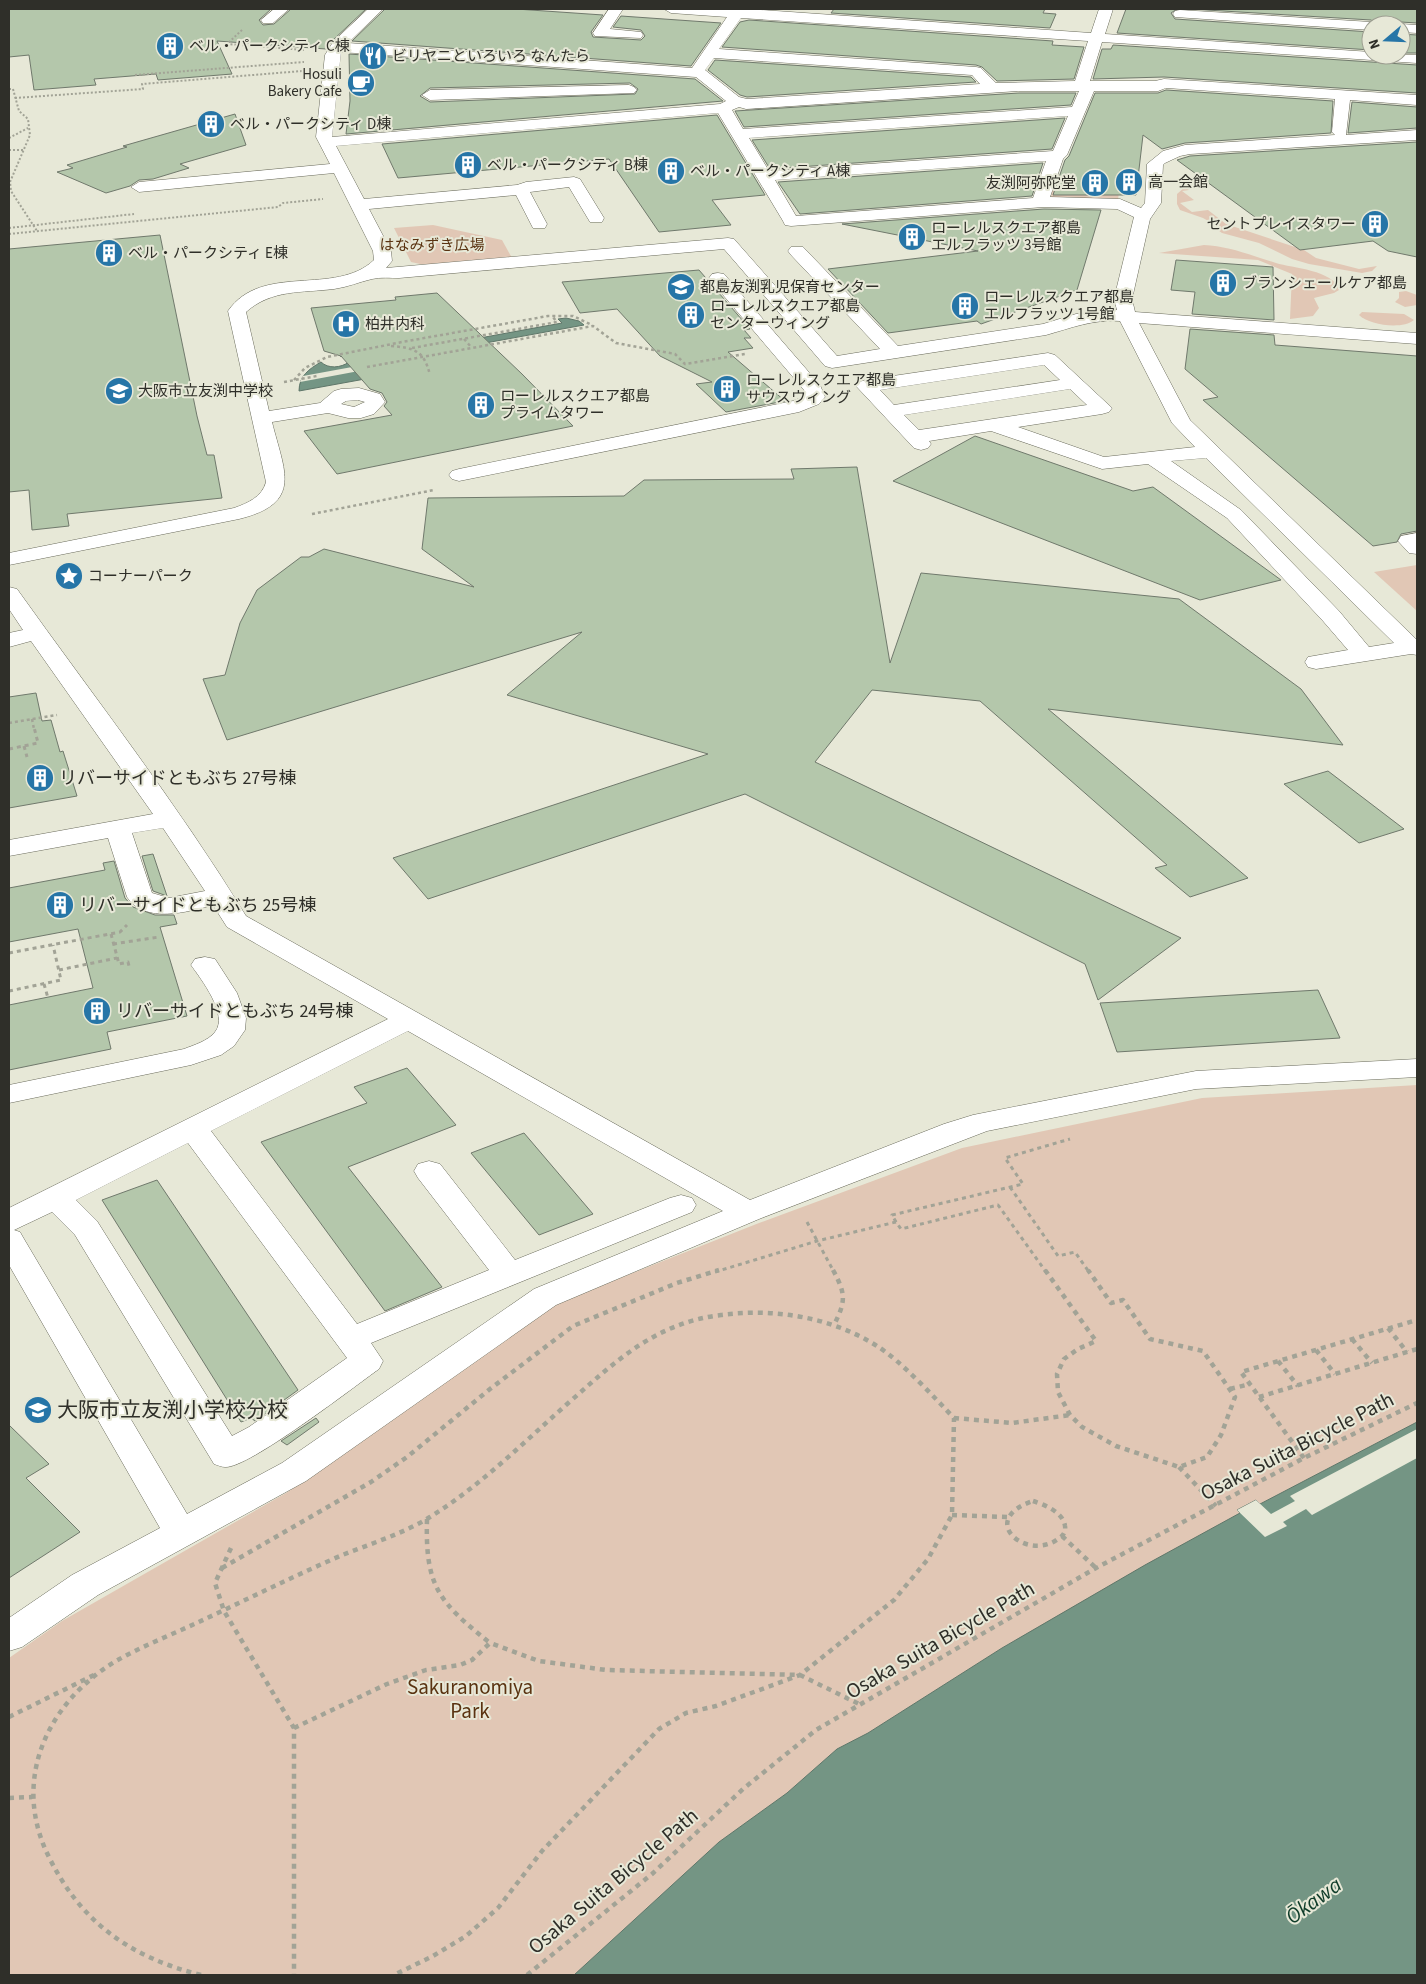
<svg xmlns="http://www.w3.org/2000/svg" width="1426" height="1984" viewBox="0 0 1426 1984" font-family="'Source Sans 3','Noto Sans JP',sans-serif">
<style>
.green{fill:#e1c7b5}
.water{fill:#749584;stroke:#5f7669}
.pier{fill:#e7e8d7}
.building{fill:#b4c7ab;stroke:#70796c;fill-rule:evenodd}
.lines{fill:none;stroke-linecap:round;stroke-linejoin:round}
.minor-casing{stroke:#6b6c5d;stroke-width:1}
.path-far3{stroke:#a2a396;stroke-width:2;stroke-dasharray:2 2;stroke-linecap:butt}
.path-far2{stroke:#a2a396;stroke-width:2.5;stroke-dasharray:3 3;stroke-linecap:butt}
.path-far1{stroke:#a2a396;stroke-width:3;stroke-dasharray:4 4;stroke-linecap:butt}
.path{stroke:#a2a396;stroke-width:4.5;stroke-dasharray:5 5;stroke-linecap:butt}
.minor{fill:#fff;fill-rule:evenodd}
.labels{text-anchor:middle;stroke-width:4;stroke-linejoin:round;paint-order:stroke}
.far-poi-label{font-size:15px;fill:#2f2f29;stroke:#e7e8d7;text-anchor:start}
.far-park-label{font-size:15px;fill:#5a3311;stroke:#e7e8d7}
.poi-label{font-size:18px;fill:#2f2f29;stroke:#e7e8d7;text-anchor:start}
.near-poi-label{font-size:21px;fill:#2f2f29;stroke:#e7e8d7;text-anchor:start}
.near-street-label{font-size:21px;fill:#2f2f29;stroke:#e7e8d7}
.near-park-label{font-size:21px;fill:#5a3311;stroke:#e7e8d7}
.near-water-label{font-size:22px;font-style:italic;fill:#103d2a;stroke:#e7e8d7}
</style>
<rect width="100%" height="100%" fill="#e7e8d7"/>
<!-- green -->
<g class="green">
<path d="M1055,175L1120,180L1118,201L1051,197Z"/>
<path d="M1185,187L1189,190L1182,191L1194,200L1180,203L1192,212L1208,210L1226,224L1304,250L1316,258L1359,269L1377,266L1372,271L1362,273L1309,264L1292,259L1259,243L1222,233L1215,228L1217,226L1203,218L1180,210L1177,204V194Z"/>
<path d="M433,225L502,240L512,258L425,265L411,262L394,228Z"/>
<path d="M1204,245C1229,246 1253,256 1276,263C1292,268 1334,270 1339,290L1334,293L1314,298L1319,308L1313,316L1290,319L1292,274L1258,260L1159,253Z"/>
<path d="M1406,291L1417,295V305L1405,307L1395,302L1399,298V292Z"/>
<path d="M1362,312L1404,314L1414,320C1402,330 1369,325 1359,315Z"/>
<path d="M1417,565V611L1374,572Z"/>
<path d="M1417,1085V1422L1260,1504L1256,1500L1238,1510L1240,1513L1002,1648L868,1733L837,1749L787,1793L719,1842L574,1975H9V1658L62,1621L286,1493L542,1313L562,1301L759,1223L962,1148L1202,1098Z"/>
</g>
<!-- water -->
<g class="water">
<path d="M566,318L579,321L584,325L447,350L365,379L299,391C299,376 309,369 321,362C328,369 341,368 349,362L345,357L340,356L344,355L414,350L562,323L558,319Z"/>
<path d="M1417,1422V1975H574L719,1842L787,1793L837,1749L868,1733L1002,1648L1145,1565L1240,1513L1237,1510L1256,1500L1260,1504Z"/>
</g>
<!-- pier -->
<g class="pier">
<path d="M412,356L418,360L300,382L303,376Z"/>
<path d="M1417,1429V1458L1312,1515L1306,1509L1283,1522L1287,1526L1265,1537L1237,1510L1256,1500L1271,1514L1295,1501L1290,1496Z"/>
</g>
<!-- building -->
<g class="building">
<path d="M9,9H271L259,20L263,25L274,24L291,9H366L332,41L326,49L217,41L232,74L158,80L156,74L94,79L96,85L34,90L29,55L9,57Z"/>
<path d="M385,9H516L603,15L591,32L593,37L641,40L645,36L641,30L613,27L621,16L721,23L691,66L352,41Z"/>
<path d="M834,9H1045L1043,13L1056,14L1050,28L831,13Z"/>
<path d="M1126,9H1177L1171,13L1175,19L1371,32V50L1117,33Z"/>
<path d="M1190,9H1417V23L1401,22L1394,25H1379L1371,20Z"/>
<path d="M749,20L1053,41L1052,45L1084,47L1074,79L997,81L982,67L976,65L722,47L740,22Z"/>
<path d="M1401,34L1417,35V53H1401Z"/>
<path d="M1113,45L1417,65V93L1164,77L1093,79L1102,49H1111Z"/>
<path d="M349,54L695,79L723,101L346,134L350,101ZM630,83L638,89L635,94L430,102L420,96L430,88Z"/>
<path d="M715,60L971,77L976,82L747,97L740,95L708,70Z"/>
<path d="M1166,90L1333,101L1331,133L1185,143L1162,149L1143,135L1136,195H1053L1065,160L1069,156L1095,93H1158Z"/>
<path d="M1019,93H1076L1071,105L744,127L735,111Z"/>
<path d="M1352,102L1417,107V128L1348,133Z"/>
<path d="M235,114L246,145L180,164L189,168L153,179L139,180L130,186L106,193L57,172L73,168L67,165L127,147L123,146Z"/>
<path d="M717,115L765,195L712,200L731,225L659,232L609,159L398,178L382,144Z"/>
<path d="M1065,118L1052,149L770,169L752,140Z"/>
<path d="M1417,142V257L1388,251L1373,241L1300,250L1177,160L1190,156Z"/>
<path d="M1043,163L1032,196L800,214L778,182Z"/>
<path d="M1044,209L1101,210L1077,290L981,324L977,321L888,333L828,269L978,251L842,224Z"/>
<path d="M160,235L197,416L207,455H214L222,498L67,514L69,526L32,530L29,490L9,492V249Z"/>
<path d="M1176,260L1273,267L1274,320L1192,314L1195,292L1171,290Z"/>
<path d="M699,270L750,329L744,330L751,338H744L753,348L728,352L785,401L726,412L696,384L712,382L660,356L617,309L580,313L562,282Z"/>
<path d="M437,293L522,374L573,426L337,474L304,431L392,415L384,406L387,402L382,393L370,389L341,356L324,351L311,308L396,300L395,297Z"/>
<path d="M1190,329L1274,335L1275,345L1417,356V531L1401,534L1397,542L1373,546L1203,400L1218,397L1185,369Z"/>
<path d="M975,436L1133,491L1153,487L1281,580L1200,600L893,481Z"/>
<path d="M857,467L890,663L921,573L1179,599L1301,689L1343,745L1048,709L1248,878L1190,897L1155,868L1167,865L980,701L872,690L815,762L1181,938L1098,1000L1085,964L745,794L428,899L393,858L708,754L507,695L582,632L227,740L203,679L225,675L240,623L257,590L301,557H309L324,549L474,587L422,549L428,498L624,496L644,480L794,479L791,469Z"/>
<path d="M36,693L42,721L51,720L60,752L63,751L77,796L9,808V697Z"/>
<path d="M1328,771L1404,829L1359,843L1284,784Z"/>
<path d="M153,854L167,896L153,891L142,856Z"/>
<path d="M114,861L125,898L133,907L155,915H174L177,924L160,927L187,1016L107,1032L111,1049L9,1070V1005L93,988L78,929L9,942V888L105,870L103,863Z"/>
<path d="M1318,990L1340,1038L1117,1052L1100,1003Z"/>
<path d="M407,1068L456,1125L348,1167L442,1287L385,1311L261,1142L367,1103L354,1087Z"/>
<path d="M524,1133L593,1214L539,1235L471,1153Z"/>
<path d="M157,1180L298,1390L255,1421L251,1418L241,1422L102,1200Z"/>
<path d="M316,1418L319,1422L287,1445L281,1441Z"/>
<path d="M9,1425L49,1464L26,1478L80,1532L9,1578Z"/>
</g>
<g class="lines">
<defs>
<g id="minor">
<path d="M274,9H289L273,23H263L261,20Z"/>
<path d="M368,9H383L348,43L692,68L727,17L671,13L664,9H747L1091,33L1099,9H1113L1105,34L1371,52V55H1417V63L1102,42L1090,81H1155L1164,79L1417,95V105L1350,100L1346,135L1417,130V140L1190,154L1180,156L1165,163L1163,165L1161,203L1150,219L1132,299L1135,312L1417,333V344L1139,323L1190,420L1417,640V655L1411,654L1316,669L1308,667L1305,662L1308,657L1348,650L1323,621L1227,518L1148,464L1102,469L991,431L929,441L931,444L928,448L921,450L914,448L856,386L859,382L866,380L1048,353L1055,355L1112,408L1109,412L1102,414L1018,427L1104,457L1195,447L1172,423L1120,321C1093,319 1071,328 1046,335L832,368L825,366L724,249L399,278C391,278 380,277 372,279C359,282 348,287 334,289C302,293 272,289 246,312L269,411L320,403L334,391L341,389L359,388L380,394L385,402L374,414L361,418H348L328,413L272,422C284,471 304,503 239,519L9,565V553L234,508C248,503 262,497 266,482L228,311C262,262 335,297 374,260L373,251L334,173L139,192L131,187L139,182L330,164L316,137L325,55L333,42ZM741,18L1088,41L1075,81L996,83L981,68L976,67L719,49ZM341,52L696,77L726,101L720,104L332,137ZM714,58L972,75L980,84L747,99L739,97L705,70ZM1166,88L1335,99L1332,132L1335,135L1185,145L1163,151L1147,164L1145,203L1141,208L1120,199L1050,197L1063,159L1067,155L1094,91H1158ZM1019,91H1079L1072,107L743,129L732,110L739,107L746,109ZM718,113L783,221L785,225L791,226L1044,207L1117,209L1134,217L1114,299L1117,310L1076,314L1043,324L898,346L803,247H791L788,251L791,255L880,349L837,356L734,239L728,238L386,268L392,261L391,251L369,209L516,195L533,228H545L547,224L530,192L569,187L590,222H602L604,218L580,179L574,177L526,182L517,185L364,199L336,146ZM1068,116L1053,151L769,171L749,138ZM1046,161L1033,198L796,216L775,180ZM1044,365L1060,380L894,405L880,390ZM1070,389L1087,405L919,430L904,415ZM358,400L365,402L354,407L341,404L346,401ZM1206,458L1394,643L1369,647L1339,611L1241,510L1171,461Z"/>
<path d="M609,9H623L610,29L641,32L643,35L641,38L595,36L593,33Z"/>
<path d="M1180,10L1371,22L1377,25H1371V30L1175,17L1173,14L1175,11Z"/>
<path d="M1401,24L1417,25V33L1401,32V25H1396Z"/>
<path d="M629,85L634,87L637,90L634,93L430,100L422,95L430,90Z"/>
<path d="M718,273L724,274L820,385L825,397L819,404L799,412L459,481L452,479L449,475L452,471L459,469L793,401L805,396L804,390L712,282L709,278L712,274Z"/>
<path d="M1417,533V554L1409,553L1398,541L1401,536Z"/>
<path d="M9,587L17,589C94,697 177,803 246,916L750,1200L944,1124L973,1115L1196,1071L1417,1059V1077L1196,1089L987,1131L759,1219L556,1305L306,1481L98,1595L22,1647L9,1651V1618L72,1575L160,1528L9,1265V1208L388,1019L227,927L213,905C188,912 145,924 127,897L108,838L9,856V840L153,814L31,641L9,647V633L23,630L9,609ZM163,828L205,891L169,898L152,893L132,833ZM408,1031L723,1211L534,1289L282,1463L187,1514L24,1239L20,1232L14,1230L52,1212L75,1235L214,1464C217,1465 222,1467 225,1467C248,1469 355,1386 379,1369L383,1361L371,1343L692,1212L696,1205L692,1198L681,1195L670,1198L515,1260L440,1164L429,1161L418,1164L414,1171L418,1178L489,1270L357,1324L211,1131ZM188,1143L347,1358L249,1427L232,1436L97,1221L76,1200Z"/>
<path d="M205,957L215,959L237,993L246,1018L245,1030L234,1046L221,1055L191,1065L9,1103V1085L184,1049C194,1045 208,1041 215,1032C229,1015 201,979 191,965L195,959Z"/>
</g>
</defs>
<!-- minor casing -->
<use href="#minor" class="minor-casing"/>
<!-- path-far3 -->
<g class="path-far3">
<path d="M242,30L227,44L304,50"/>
<path d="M135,75L304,62"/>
<path d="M9,89H13L19,111L28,119L30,135L10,182L11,191L37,231"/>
<path d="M15,98L143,89L142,84L302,71"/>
<path d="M9,138L28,128"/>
<path d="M9,150H23"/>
<path d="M9,228L134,214"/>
<path d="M9,234L278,207L283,203L323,199"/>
</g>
<!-- path-far2 -->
<g class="path-far2">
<path d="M464,339L472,348"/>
<path d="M391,346C414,348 424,350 430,375"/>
<path d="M412,348L557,322L552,316"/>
<path d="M367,367L593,326L616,343L675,354L685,364L745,354"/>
<path d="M294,380L305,368L327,357L402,342L548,316H573L592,325"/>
<path d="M284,382L317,376"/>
<path d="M312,514L434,490"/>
<path d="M32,719L34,729"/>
<path d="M9,723L57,715"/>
</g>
<!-- path-far1 -->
<g class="path-far1">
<path d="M24,746L27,757"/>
<path d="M9,749L38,743L34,727"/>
<path d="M111,934L119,964L128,962L129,966"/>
<path d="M113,944L159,937"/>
<path d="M9,953L120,932L127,925"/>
<path d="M59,970L117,958"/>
<path d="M44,984L48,998"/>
<path d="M9,991L61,980L53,945"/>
<path d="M1010,1187L1058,1256L1075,1252L1089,1272"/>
<path d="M807,1222L834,1272"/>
<path d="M896,1222L892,1215L1023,1184L1005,1158L1070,1139"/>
<path d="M715,1272L817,1241L896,1222L901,1229L998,1205L1046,1272"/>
</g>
<!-- path -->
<g class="path">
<path d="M833,1270C846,1294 846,1301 834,1325"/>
<path d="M1045,1270L1096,1341L1078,1349L1064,1359L1057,1374L1058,1392L1070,1415L1082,1427L1116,1446L1179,1467L1207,1457L1221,1435L1235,1397L1203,1351L1150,1339L1123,1300L1111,1303L1088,1270"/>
<path d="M1388,1328L1407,1352"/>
<path d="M1352,1339L1372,1363"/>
<path d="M1316,1350L1335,1374"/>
<path d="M1278,1361L1298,1386"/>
<path d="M1230,1389L1250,1384"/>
<path d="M1259,1397L1417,1349"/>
<path d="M954,1418L1012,1423L1070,1415"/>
<path d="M1304,1458L1241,1372L1417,1320"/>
<path d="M1179,1467L1216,1506"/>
<path d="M1033,1501C1045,1505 1063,1512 1065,1526C1066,1532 1063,1536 1058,1539C1027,1562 976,1520 1033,1501Z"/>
<path d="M952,1515L1007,1517"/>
<path d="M427,1519C425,1587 439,1602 490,1643"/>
<path d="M1062,1536L1096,1568"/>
<path d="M231,1548L215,1583L224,1611L294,1728V1975"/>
<path d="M222,1568L371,1482L407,1457L490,1389L573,1326L677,1283L719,1270"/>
<path d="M9,1717L94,1675"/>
<path d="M294,1728L387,1684L426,1670L460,1665L472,1660L490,1643L539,1661L606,1670L800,1675L861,1705"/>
<path d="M9,1798L32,1797"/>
<path d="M201,1975C129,1957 79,1921 47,1853C12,1778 48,1702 116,1661C144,1645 176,1633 205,1619C250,1598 294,1576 340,1556C369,1544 403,1534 430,1517C480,1486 522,1444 566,1405C614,1363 654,1323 721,1315C775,1308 831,1317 877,1346C901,1361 934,1397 954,1418L952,1515L928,1559L894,1600L800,1675L716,1706L686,1713L659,1729L542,1851L498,1908L466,1936L433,1956L394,1975"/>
<path d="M527,1975L652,1874L743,1789L816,1730L1096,1568L1304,1458L1417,1403"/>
</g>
<!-- minor -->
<use href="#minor" class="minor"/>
</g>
<!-- icons -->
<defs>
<symbol id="building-disc" viewBox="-11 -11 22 22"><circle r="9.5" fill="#2675a7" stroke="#e7e8d7"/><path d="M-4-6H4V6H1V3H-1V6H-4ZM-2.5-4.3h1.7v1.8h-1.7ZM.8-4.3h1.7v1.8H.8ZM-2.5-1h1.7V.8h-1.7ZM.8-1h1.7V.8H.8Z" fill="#fff"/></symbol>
<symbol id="restaurant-disc" viewBox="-11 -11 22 22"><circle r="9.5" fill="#2675a7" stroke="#e7e8d7"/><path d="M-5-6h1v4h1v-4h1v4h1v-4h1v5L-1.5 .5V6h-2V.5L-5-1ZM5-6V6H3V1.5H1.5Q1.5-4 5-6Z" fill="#fff"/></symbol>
<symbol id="cafe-disc" viewBox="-11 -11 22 22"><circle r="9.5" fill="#2675a7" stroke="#e7e8d7"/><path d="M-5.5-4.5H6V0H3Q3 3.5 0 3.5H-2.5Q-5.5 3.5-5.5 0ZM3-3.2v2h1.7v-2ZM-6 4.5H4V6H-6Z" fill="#fff"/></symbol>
<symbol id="school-disc" viewBox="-11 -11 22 22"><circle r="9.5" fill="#2675a7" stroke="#e7e8d7"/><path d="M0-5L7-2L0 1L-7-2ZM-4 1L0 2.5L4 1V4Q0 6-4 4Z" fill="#fff"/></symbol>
<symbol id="hospital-disc" viewBox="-11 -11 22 22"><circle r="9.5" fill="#2675a7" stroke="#e7e8d7"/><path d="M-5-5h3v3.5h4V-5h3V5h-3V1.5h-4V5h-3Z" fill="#fff"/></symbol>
<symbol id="sight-disc" viewBox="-11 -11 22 22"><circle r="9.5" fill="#2675a7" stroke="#e7e8d7"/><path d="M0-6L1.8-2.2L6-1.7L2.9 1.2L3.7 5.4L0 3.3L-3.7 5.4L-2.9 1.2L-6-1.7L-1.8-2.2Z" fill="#fff"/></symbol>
</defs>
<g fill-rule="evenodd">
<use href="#building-disc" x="154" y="30" width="32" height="32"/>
<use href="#restaurant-disc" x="357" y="40" width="32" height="32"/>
<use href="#cafe-disc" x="345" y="67" width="32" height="32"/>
<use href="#building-disc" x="195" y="108" width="32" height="32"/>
<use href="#building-disc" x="452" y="149" width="32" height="32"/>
<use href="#building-disc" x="655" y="155" width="32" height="32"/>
<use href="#building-disc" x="1113" y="166" width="32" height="32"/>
<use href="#building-disc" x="1079" y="167" width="32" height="32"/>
<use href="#building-disc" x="1359" y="208" width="32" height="32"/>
<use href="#building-disc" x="896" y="221" width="32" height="32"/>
<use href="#building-disc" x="93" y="237" width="32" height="32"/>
<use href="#building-disc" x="1207" y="267" width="32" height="32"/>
<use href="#school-disc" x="665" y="271" width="32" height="32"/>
<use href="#building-disc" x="949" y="290" width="32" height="32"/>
<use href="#building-disc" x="675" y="299" width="32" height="32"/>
<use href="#hospital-disc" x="330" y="308" width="32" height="32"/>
<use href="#building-disc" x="711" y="373" width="32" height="32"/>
<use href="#school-disc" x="103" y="375" width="32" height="32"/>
<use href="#building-disc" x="465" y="389" width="32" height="32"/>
<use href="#sight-disc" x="53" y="560" width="32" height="32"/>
<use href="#building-disc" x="24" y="762" width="32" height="32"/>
<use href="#building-disc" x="44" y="889" width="32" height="32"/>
<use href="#building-disc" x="81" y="995" width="32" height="32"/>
<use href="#school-disc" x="22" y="1394" width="32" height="32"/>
</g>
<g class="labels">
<!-- far-poi labels -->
<g class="far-poi-label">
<text x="189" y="51">ベル・パークシティ C棟</text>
<text x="392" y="61">ビリヤニといろいろ なんたら</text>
<text x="342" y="79" text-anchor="end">Hosuli<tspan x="342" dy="17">Bakery Cafe</tspan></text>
<text x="230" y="129">ベル・パークシティ D棟</text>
<text x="487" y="170">ベル・パークシティ B棟</text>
<text x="690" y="176">ベル・パークシティ A棟</text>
<text x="1148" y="187">高一会館</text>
<text x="1076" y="188" text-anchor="end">友渕阿弥陀堂</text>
<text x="1356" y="229" text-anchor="end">セントプレイスタワー</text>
<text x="931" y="233">ローレルスクエア都島<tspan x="931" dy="17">エルフラッツ 3号館</tspan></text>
<text x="128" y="258">ベル・パークシティ E棟</text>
<text x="1242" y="288">ブランシェールケア都島</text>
<text x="700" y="292">都島友渕乳児保育センター</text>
<text x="984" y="302">ローレルスクエア都島<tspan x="984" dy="17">エルフラッツ 1号館</tspan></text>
<text x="710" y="311">ローレルスクエア都島<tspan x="710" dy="17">センターウィング</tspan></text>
<text x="365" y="329">柏井内科</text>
<text x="746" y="385">ローレルスクエア都島<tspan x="746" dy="17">サウスウィング</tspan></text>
<text x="138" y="396">大阪市立友渕中学校</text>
<text x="500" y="401">ローレルスクエア都島<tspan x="500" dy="17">プライムタワー</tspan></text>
<text x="88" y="581">コーナーパーク</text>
</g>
<!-- far-park labels -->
<g class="far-park-label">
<text x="432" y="250">はなみずき広場</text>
</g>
<!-- poi labels -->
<g class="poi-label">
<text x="59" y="784">リバーサイドともぶち 27号棟</text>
<text x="79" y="911">リバーサイドともぶち 25号棟</text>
<text x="116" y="1017">リバーサイドともぶち 24号棟</text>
</g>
<!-- near-poi labels -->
<g class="near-poi-label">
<text x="57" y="1417">大阪市立友渕小学校分校</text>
</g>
<!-- near-street labels -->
<g class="near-street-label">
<text transform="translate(1297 1446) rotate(-27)" y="7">Osaka Suita Bicycle Path</text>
<text transform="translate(940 1640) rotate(-30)" y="7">Osaka Suita Bicycle Path</text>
<text transform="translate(613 1881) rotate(-40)" y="7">Osaka Suita Bicycle Path</text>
</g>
<!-- near-park labels -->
<g class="near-park-label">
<text x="470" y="1694">Sakuranomiya<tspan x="470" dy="24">Park</tspan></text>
</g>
<!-- near-water labels -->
<g class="near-water-label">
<text transform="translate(1313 1900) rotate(-36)" y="8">Ōkawa</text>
</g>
</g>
<!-- border -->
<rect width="1426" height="1984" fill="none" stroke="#2f2f29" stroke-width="20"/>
<!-- north arrow -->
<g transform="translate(1386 40) rotate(251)"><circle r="24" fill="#e7e8d7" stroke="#9d9e91"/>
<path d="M0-4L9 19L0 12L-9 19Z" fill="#2675a7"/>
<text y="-8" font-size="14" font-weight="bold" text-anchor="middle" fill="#2f2f29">N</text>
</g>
</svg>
